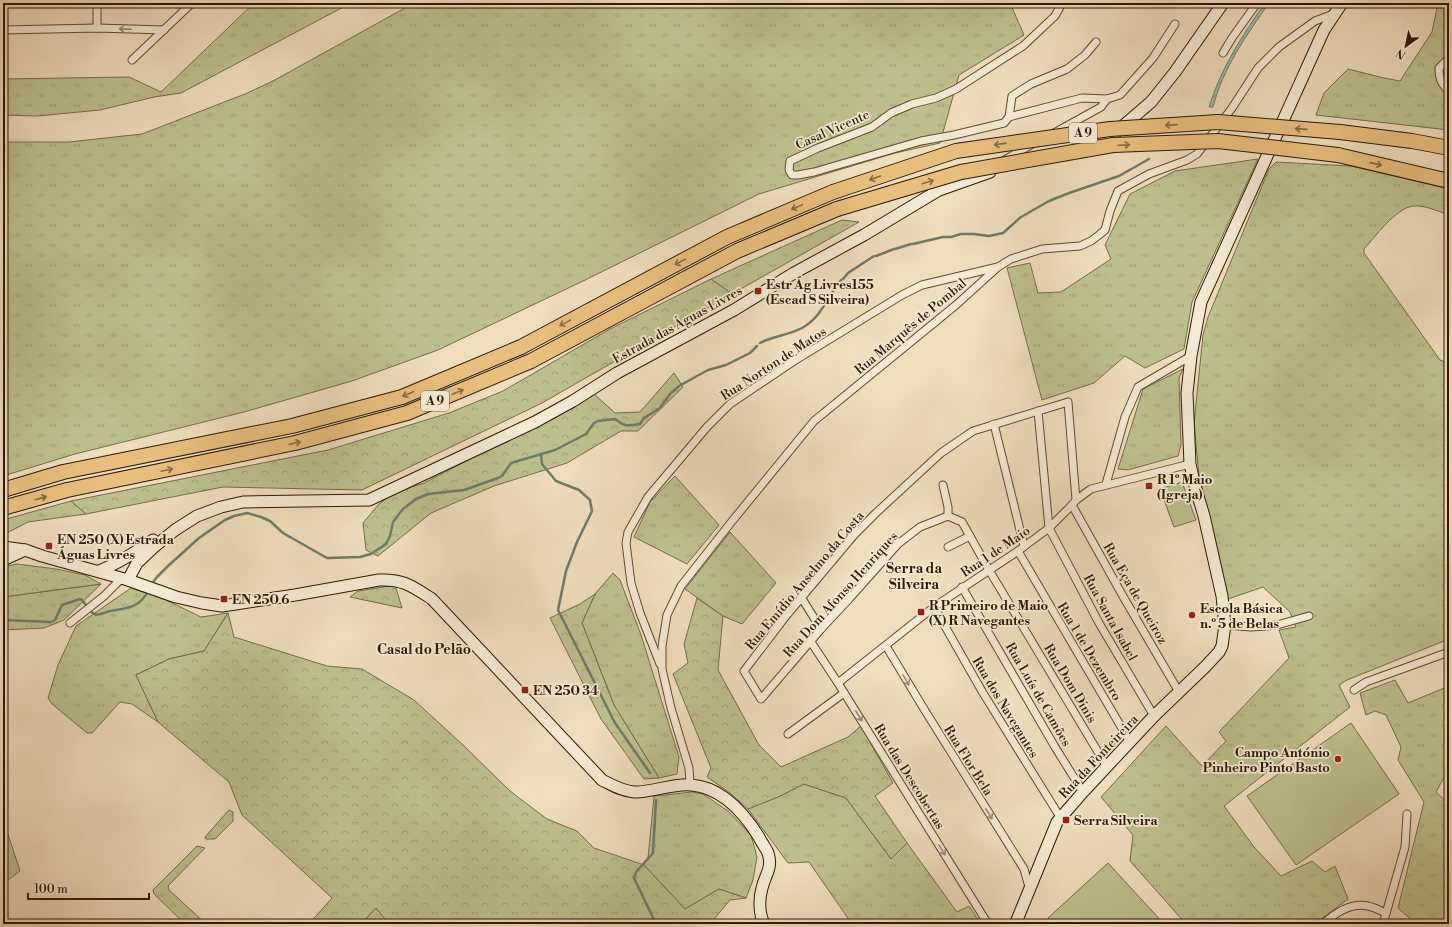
<svg xmlns="http://www.w3.org/2000/svg" width="1452" height="927" viewBox="0 0 1452 927" font-family="'Libre Bodoni',serif">
<style>
.grass{fill:url(#grass-tufts);stroke:#766c49}
.forest{fill:url(#forest-crowns);stroke:#766c49}
.pitch{fill:#bdc08e;stroke:#766c49}
.water{fill:url(#water-waves);stroke:#6f7b68}
.lines{fill:none;stroke-linecap:round;stroke-linejoin:round}
.stream{stroke:#6f7b68;stroke-width:2.5}
.street-casing{stroke:#5e4932;stroke-width:9}
.secondary-casing{stroke:#2e1804;stroke-width:13}
.highway-casing{stroke:#2e1804;stroke-width:16}
.street{stroke:#f5e9d3;stroke-width:7}
.secondary{stroke:#f5e9d3;stroke-width:11}
.highway{stroke:#e8be7e;stroke-width:14}
.highway-bridge-casing{stroke:#2e1804;stroke-width:16;stroke-linecap:butt}
.highway-bridge{stroke:#e8be7e;stroke-width:14}
.oneway{stroke:#9b8b76}
.oneway2{stroke:#8b6b41}
.poi-dot{fill:#8f2418;stroke:#f5e9d3;stroke-width:1.5}
.labels{text-anchor:middle;stroke-width:3.5;stroke-linejoin:round;paint-order:stroke}
.shield{fill:#f5e9d3;stroke:#6a5742;stroke-width:1}
.shield-label{font-size:12px;font-weight:bold;fill:#2e1804}
.street-label{font-size:13px;fill:#2e1804;stroke:#f5e9d3}
.poi-label{font-size:13px;font-weight:bold;fill:#2e1804;stroke:#f5e9d3;text-anchor:start}
.neighbourhood-label{font-size:14px;font-weight:bold;fill:#2e1804;stroke:#f5e9d3}
</style>
<defs>
<pattern id="grass-tufts" width="24" height="20" patternUnits="userSpaceOnUse"><rect width="24" height="20" fill="#bdc08e"/><path d="M3 7l-1-3M5 7V3M7 7l1-3M15 17l-1-3M17 17v-4M19 17l1-3" fill="none" stroke="#a3a479"/></pattern>
<pattern id="forest-crowns" width="20" height="18" patternUnits="userSpaceOnUse"><rect width="20" height="18" fill="#bdc08e"/><path d="M2 6a3 3 0 1 1 6 0M12 15a3 3 0 1 1 6 0" fill="none" stroke="#a3a479"/></pattern>
<pattern id="water-waves" width="16" height="10" patternUnits="userSpaceOnUse"><rect width="16" height="10" fill="#9bbdab"/><path d="M0 5q4-4 8 0t8 0" fill="none" stroke="#86a292"/></pattern>
</defs>
<rect width="100%" height="100%" fill="#efddbc"/>
<filter id="stains"><feTurbulence type="fractalNoise" baseFrequency=".005" numOctaves="4"/><feColorMatrix values="0 0 0 0 .2 0 0 0 0 .09 0 0 0 0 .02 0 0 0 .5 -.17"/></filter>
<radialGradient id="worn" r=".72"><stop offset=".6" stop-color="#630" stop-opacity="0"/><stop offset="1" stop-color="#630" stop-opacity=".3"/></radialGradient>
<!-- grass -->
<g class="grass">
<path d="M254,3H351L181,93L154,97L100,110L37,116L3,115V79L129,77L161,92Z"/>
<path d="M414,3H1010L1024,35L959,75L940,143L895,153L759,194L581,282L438,350L352,381L244,412L75,454L3,476V142H69L142,134L245,94L273,81Z"/>
<path d="M1438,3H1449V130L1316,115L1324,93L1348,69L1384,78L1400,81L1432,32Z"/>
<path d="M1258,159L1192,302L1184,349L1145,368L1125,356L1094,383L1042,400L1007,268L1030,263L1038,293L1061,292L1111,259L1105,245L1130,194L1175,171Z"/>
<path d="M1276,162L1351,166L1449,189V215C1437,211 1425,205 1413,206C1396,208 1375,237 1364,249V253L1440,360L1445,362L1449,360V639L1347,680L1339,685L1350,707L1224,806L1254,847L1281,876L1312,861L1325,872L1335,866L1348,899L1321,919L1318,924H1186L1130,861L1133,835L1101,797L1166,726L1202,766L1226,741L1219,732L1289,658L1279,630L1296,627L1290,612L1263,587L1228,599L1199,476L1194,423L1203,335L1208,317L1269,169Z"/>
<path d="M842,220L859,222L732,294L711,279Z"/>
<path d="M1183,369L1179,378L1181,445L1178,456L1128,470L1118,469L1143,389Z"/>
<path d="M675,476L719,525L687,564L634,537L650,502Z"/>
<path d="M71,501L86,514L28,522L3,535V520Z"/>
<path d="M730,532L776,583L742,624L723,616L685,589Z"/>
<path d="M613,573L620,580L641,635L679,757L677,774L659,778L614,705L582,623L595,594Z"/>
<path d="M101,584L64,620L44,628L3,630V597Z"/>
<path d="M131,588L166,600L201,617L228,613L204,651L169,659L136,675L158,722L132,704L120,702L92,733H87L52,704L48,698L58,665L76,626Z"/>
<path d="M1395,680L1408,703L1449,686V768L1436,792L1449,804V924H1416L1398,908L1424,802L1398,760L1401,747L1386,715L1375,711L1366,715L1360,693Z"/>
<path d="M804,784L846,798L891,859L907,843L957,912L969,906L981,924H852L809,862L788,863L748,809L778,797Z"/>
<path d="M692,792L703,794L728,811L751,835L757,857L753,880L746,898L719,889L685,909L644,865L648,858L654,796Z"/>
<path d="M229,810L233,812V821L215,839H206L205,837Z"/>
<path d="M3,819L20,871L3,884Z"/>
<path d="M197,846L205,848L168,886L169,890L206,924H185L154,894L153,890Z"/>
<path d="M376,908L389,924H361Z"/>
</g>
<!-- forest -->
<g class="forest">
<path d="M711,279L732,294L542,403L362,490L223,487L86,514L71,501L328,450L449,413L503,391L610,329Z"/>
<path d="M674,373L683,387L638,431H621L567,463L494,486L431,513L378,556L366,550L363,523L379,504L395,492L424,483L594,394L615,413L640,412Z"/>
<path d="M17,564L56,569L85,575L101,584L3,597V567Z"/>
<path d="M395,585L402,608L350,597L358,591Z"/>
<path d="M595,594L582,623L614,705L659,778L644,779L601,719L550,618L580,604Z"/>
<path d="M697,598L723,616L718,670L759,745L781,767L848,737L861,726L893,783L875,796L907,843L891,859L846,798L804,784L778,797L748,809L730,793L707,777L711,768L673,674L688,663L684,644Z"/>
<path d="M228,613L234,637L327,666L362,669L414,700L463,745L510,791L547,819L577,831L594,848L644,865L685,909L719,889L746,898L730,900L710,924H389L376,908L361,924H309L332,898L242,815L229,782L158,722L136,675L169,659L204,651Z"/>
</g>
<!-- pitch -->
<g class="pitch">
<path d="M1182,482L1196,520L1174,527L1160,489Z"/>
<path d="M1351,723L1399,794L1296,865L1247,796Z"/>
<path d="M1108,863L1164,924H1053L1048,918Z"/>
</g>
<!-- water -->
<path class="water" d="M1265,3H1269C1246,36 1223,68 1213,107H1209C1221,68 1242,36 1265,3Z"/>
<g class="lines">
<!-- stream -->
<g class="stream">
<path d="M913,244L943,237H951L961,234H974L989,236L1003,233L1021,217L1049,201L1069,193L1119,176L1149,159"/>
<path d="M895,249L911,244"/>
<path d="M876,256L894,249"/>
<path d="M843,279L848,273L874,256"/>
<path d="M760,343C773,336 789,335 802,328C822,317 827,297 841,280"/>
<path d="M541,454L542,464L556,481L579,490L590,500L592,511L577,542L566,571L558,610L615,723L650,773"/>
<path d="M151,585L157,577L168,566L199,538L225,520L234,516L247,513L261,517L270,521L283,533L327,558L360,557L371,554L386,544L390,536L393,522L403,509L416,499L428,494L464,490L498,478L502,476L511,463L555,450L586,434L594,423L598,421L615,419C625,427 628,426 640,424L644,418L660,408L670,394L679,386L708,370L726,365L750,353L757,346"/>
<path d="M3,620L51,622L55,620L62,605L80,599L82,600C86,604 89,611 94,614C100,616 105,612 110,611C129,608 139,608 149,590"/>
<path d="M656,924L634,878L636,872L653,853L656,800"/>
</g>
<defs>
<g id="street">
<path d="M1062,3L1055,16L1023,46L956,89L936,98L912,104L891,113L872,127L818,148L790,161L789,170L792,175H798L814,172L921,141L954,135L1004,123L1009,117L1082,98L1107,99L1120,95L1153,58L1175,24"/>
<path d="M97,28V3"/>
<path d="M3,30L97,28L164,30"/>
<path d="M1223,53L1232,38L1257,3"/>
<path d="M1449,58L1439,68C1439,78 1441,84 1449,91"/>
<path d="M132,60L192,3"/>
<path d="M1009,117L1012,96L1031,84L1067,69L1085,55L1096,42"/>
<path d="M1054,133L1101,107L1107,99"/>
<path d="M1003,161L1032,144"/>
<path d="M1038,411L1049,528L1099,623L1154,716"/>
<path d="M994,424L1024,546"/>
<path d="M1106,484L1125,417L1138,387L1191,356"/>
<path d="M943,485L948,507V516"/>
<path d="M1076,500L1068,402L973,431L941,453L876,513L854,535L786,616L744,671L761,699L821,629L849,599L898,544L920,527L948,516L962,522L989,570L1107,767"/>
<path d="M1072,505L1124,598L1179,692"/>
<path d="M948,547L970,536"/>
<path d="M1018,551L1130,742"/>
<path d="M962,587L1055,747L1083,792"/>
<path d="M801,597L821,629"/>
<path d="M934,607L983,693L1060,817"/>
<path d="M70,623L104,596L122,578"/>
<path d="M1225,625L1251,627L1277,625L1309,616"/>
<path d="M811,642L838,683L988,924"/>
<path d="M886,646L924,709L1024,869L1029,887"/>
<path d="M660,664L640,613L631,583L626,543L628,532L648,497L707,427L730,404L794,361L902,295L922,285L998,267"/>
<path d="M838,683L934,607L1018,551L1049,528L1072,505L1076,500L1091,489L1190,464"/>
<path d="M1354,690L1366,682L1449,652"/>
<path d="M788,734L844,693"/>
<path d="M690,784L689,768L671,708L662,669V646L667,615L681,586L733,520L814,421L956,305L998,267L1011,259L1042,249L1080,246L1091,241L1099,235L1105,230L1110,211L1118,191L1149,174L1187,160L1197,154L1232,108L1258,68L1279,47L1315,21L1336,13"/>
<path d="M1323,924C1335,913 1351,902 1368,906C1374,907 1381,911 1386,913"/>
<path d="M1383,924L1405,847L1407,814"/>
</g>
<g id="secondary">
<path d="M1089,144L1098,142L1116,132L1151,102L1175,72L1223,3"/>
<path d="M3,547L25,550L42,556L128,580L176,597L202,603L222,606L295,595L379,580C403,579 412,586 432,599L602,780C612,785 622,791 634,792C651,793 673,783 691,785C722,787 744,813 759,837C761,842 766,848 768,853C773,868 765,875 762,888C759,899 759,913 764,924"/>
<path d="M3,560L25,550"/>
<path d="M99,571C119,563 136,552 153,540"/>
<path d="M128,580L137,563L154,547L175,530L197,516L221,507L243,502L369,500L535,422L573,401L617,373L734,310L794,273L864,235L939,190L990,172"/>
<path d="M1016,924L1017,920L1057,822L1083,792L1154,716L1205,667L1219,652L1222,646L1225,625L1222,596L1204,516L1195,486L1190,464L1187,393L1191,356L1201,302L1324,30L1342,3"/>
</g>
<g id="highway">
<path d="M1340,132L1412,141L1449,148"/>
<path d="M1338,155L1449,181"/>
<path d="M3,490L63,472L292,426L402,397L521,347L727,237L833,192"/>
<path d="M3,508L67,490L295,443L407,413L531,361L737,251L837,209"/>
</g>
</defs>
<!-- street casing -->
<use href="#street" class="street-casing"/>
<!-- secondary casing -->
<use href="#secondary" class="secondary-casing"/>
<!-- highway casing -->
<use href="#highway" class="highway-casing"/>
<!-- street -->
<use href="#street" class="street"/>
<!-- secondary -->
<use href="#secondary" class="secondary"/>
<!-- highway -->
<use href="#highway" class="highway"/>
<defs>
<g id="highway-bridge">
<path d="M833,192L956,151L1110,129L1218,122L1340,132"/>
<path d="M837,209L961,172L1113,145L1218,141L1338,155"/>
</g>
</defs>
<!-- highway-bridge casing -->
<use href="#highway-bridge" class="highway-bridge-casing"/>
<!-- highway-bridge -->
<use href="#highway-bridge" class="highway-bridge"/>
</g>
<!-- one-way arrows -->
<defs><path id="oneway-shaft" d="M-6 0H5M1.5-3L5.5 0L1.5 3" fill="none" stroke-width="1.6" stroke-linecap="round" stroke-linejoin="round"/></defs>
<g class="oneway">
<use href="#oneway-shaft" transform="translate(125 29) rotate(-179)"/>
<use href="#oneway-shaft" transform="translate(906 680) rotate(59)"/>
<use href="#oneway-shaft" transform="translate(859 716) rotate(58)"/>
<use href="#oneway-shaft" transform="translate(989 814) rotate(58)"/>
<use href="#oneway-shaft" transform="translate(942 850) rotate(58)"/>
</g>
<g class="oneway2">
<use href="#oneway-shaft" transform="translate(1171 125) rotate(176)"/>
<use href="#oneway-shaft" transform="translate(1301 129) rotate(-176)"/>
<use href="#oneway-shaft" transform="translate(1000 144) rotate(172)"/>
<use href="#oneway-shaft" transform="translate(1124 145) rotate(-2)"/>
<use href="#oneway-shaft" transform="translate(1376 164) rotate(13)"/>
<use href="#oneway-shaft" transform="translate(875 178) rotate(161)"/>
<use href="#oneway-shaft" transform="translate(928 182) rotate(-17)"/>
<use href="#oneway-shaft" transform="translate(797 207) rotate(157)"/>
<use href="#oneway-shaft" transform="translate(680 262) rotate(152)"/>
<use href="#oneway-shaft" transform="translate(565 323) rotate(152)"/>
<use href="#oneway-shaft" transform="translate(458 392) rotate(-23)"/>
<use href="#oneway-shaft" transform="translate(408 394) rotate(157)"/>
<use href="#oneway-shaft" transform="translate(295 443) rotate(-13)"/>
<use href="#oneway-shaft" transform="translate(167 470) rotate(-12)"/>
<use href="#oneway-shaft" transform="translate(41 498) rotate(-16)"/>
</g>
<!-- markers -->
<g class="poi-dot">
<rect x="754" y="287" width="8" height="8" rx="2"/>
<rect x="1145" y="482" width="8" height="8" rx="2"/>
<rect x="45" y="542" width="8" height="8" rx="2"/>
<rect x="220" y="595" width="8" height="8" rx="2"/>
<rect x="917" y="608" width="8" height="8" rx="2"/>
<circle cx="1192" cy="615" r="4"/>
<rect x="521" y="686" width="8" height="8" rx="2"/>
<circle cx="1338" cy="759" r="4"/>
<rect x="1062" y="816" width="8" height="8" rx="2"/>
</g>
<g class="labels">
<!-- shield labels -->
<g class="shield">
<rect x="1069" y="123" width="28" height="20" rx="3"/>
<rect x="421" y="391" width="28" height="20" rx="3"/>
</g>
<g class="shield-label">
<text x="1083" y="137">A 9</text>
<text x="435" y="405">A 9</text>
</g>
<!-- street labels -->
<g class="street-label">
<text transform="translate(832 129) rotate(-24)" y="5">Casal Vicente</text>
<text transform="translate(677 324) rotate(-29)" y="5">Estrada das Águas Livres</text>
<text transform="translate(910 326) rotate(-40)" y="5">Rua Marquês de Pombal</text>
<text transform="translate(773 363) rotate(-33)" y="5">Rua Norton de Matos</text>
<text transform="translate(995 551) rotate(-34)" y="5">Rua 1 de Maio</text>
<text transform="translate(804 580) rotate(-50)" y="5">Rua Emídio Anselmo da Costa</text>
<text transform="translate(1136 593) rotate(60)" y="5">Rua Eça de Queiroz</text>
<text transform="translate(840 594) rotate(-48)" y="5">Rua Dom Afonso Henriques</text>
<text transform="translate(1111 617) rotate(61)" y="5">Rua Santa Isabel</text>
<text transform="translate(1090 651) rotate(59)" y="5">Rua 1 de Dezembro</text>
<text transform="translate(1071 683) rotate(59)" y="5">Rua Dom Dinis</text>
<text transform="translate(1039 694) rotate(60)" y="5">Rua Luís de Camões</text>
<text transform="translate(1006 707) rotate(59)" y="5">Rua dos Navegantes</text>
<text transform="translate(1098 756) rotate(-47)" y="5">Rua da Fonteireira</text>
<text transform="translate(969 760) rotate(58)" y="5">Rua Flor Bela</text>
<text transform="translate(910 776) rotate(58)" y="5">Rua das Descobertas</text>
</g>
<!-- poi labels -->
<g class="poi-label">
<text x="766" y="289">Estr Ág Livres155<tspan x="766" dy="15">(Escad S Silveira)</tspan></text>
<text x="1157" y="484">R 1º Maio<tspan x="1157" dy="15">(Igreja)</tspan></text>
<text x="57" y="544">EN 250 (X) Estrada<tspan x="57" dy="15">Águas Livres</tspan></text>
<text x="232" y="604">EN 250 6</text>
<text x="929" y="610">R Primeiro de Maio<tspan x="929" dy="15">(X) R Navegantes</tspan></text>
<text x="1200" y="613">Escola Básica<tspan x="1200" dy="15">n.º 5 de Belas</tspan></text>
<text x="533" y="695">EN 250 34</text>
<text x="1330" y="757" text-anchor="end">Campo António<tspan x="1330" dy="15">Pinheiro Pinto Basto</tspan></text>
<text x="1074" y="825">Serra Silveira</text>
</g>
<!-- neighbourhood labels -->
<g class="neighbourhood-label">
<text x="914" y="573">Serra da<tspan x="914" dy="16">Silveira</tspan></text>
<text x="424" y="654">Casal do Pelão</text>
</g>
</g>
<!-- margin -->
<rect width="1452" height="927" fill="none" stroke="#efddbc" stroke-width="16"/>
<rect x="4" y="4" width="1444" height="919" fill="none" stroke="#2e1804" stroke-width="2"/>
<rect x="8" y="8" width="1436" height="911" fill="none" stroke="#2e1804"/>
<!-- north arrow -->
<g transform="translate(1406 46) rotate(213)" stroke="#f5e9d3" stroke-width="3" paint-order="stroke">
<path d="M0-3L7 15L0 10L-7 15Z" fill="#2e1804"/>
<text y="-6" font-size="11" font-weight="bold" text-anchor="middle" fill="#2e1804">N</text>
</g>
<!-- scale -->
<path d="M28 893v6h121v-6" fill="none" stroke="#2e1804" stroke-width="2"/>
<text x="34" y="893" font-size="12" fill="#2e1804" stroke="#f5e9d3" stroke-width="3" paint-order="stroke">100 m</text>
<rect width="100%" height="100%" filter="url(#stains)"/>
<rect width="100%" height="100%" fill="url(#worn)"/>
</svg>
